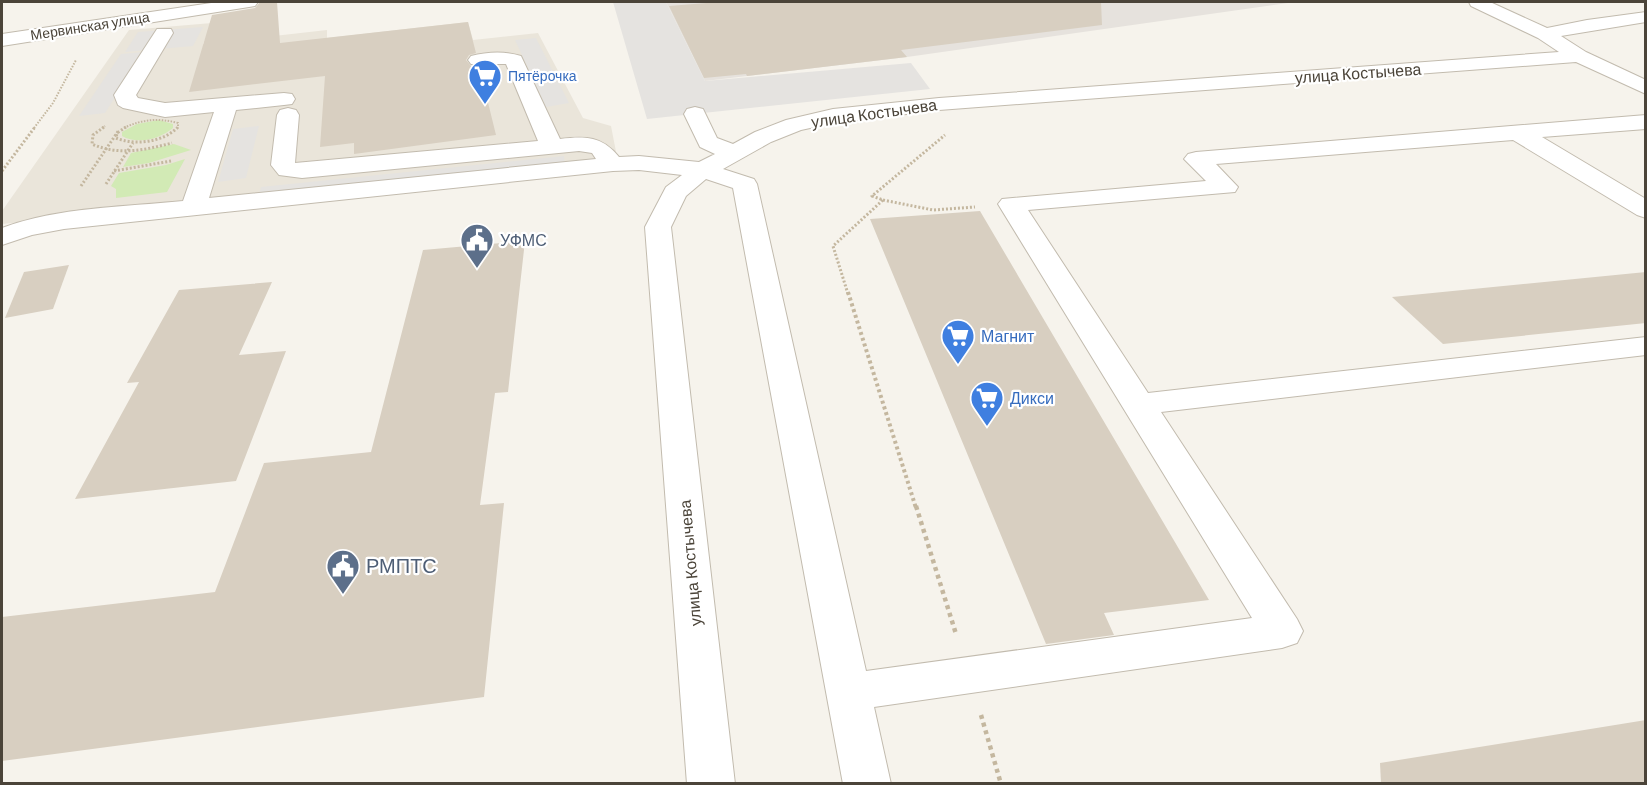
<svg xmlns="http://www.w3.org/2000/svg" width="1647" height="785" viewBox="0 0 1647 785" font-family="Barlow,sans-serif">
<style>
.residential{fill:#eae5da}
.industrial{fill:#e6e2dd}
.green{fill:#d2eab5}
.parking{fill:#e5e3e0}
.building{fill:#d8cfc1}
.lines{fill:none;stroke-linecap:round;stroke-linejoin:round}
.minor-casing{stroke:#c2bbae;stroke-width:2}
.path-far3{stroke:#c4b79f;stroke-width:2;stroke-dasharray:1.5 1.5;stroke-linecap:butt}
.path-far2{stroke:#c4b79f;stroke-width:3;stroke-dasharray:2 2;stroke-linecap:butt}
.path-far1{stroke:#c4b79f;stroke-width:4;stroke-dasharray:3 3;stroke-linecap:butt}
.path{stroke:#c4b79f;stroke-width:4.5;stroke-dasharray:4 4;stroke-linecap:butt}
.minor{fill:#fff;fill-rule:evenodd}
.labels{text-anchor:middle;stroke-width:4.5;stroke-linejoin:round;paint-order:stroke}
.far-street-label{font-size:14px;fill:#4b4439;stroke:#fff}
.far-shop-label{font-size:14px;fill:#366cbe;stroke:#fff;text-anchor:start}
.street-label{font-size:16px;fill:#4b4439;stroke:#fff}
.service-label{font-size:16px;fill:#4e5e75;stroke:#fff;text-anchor:start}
.shop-label{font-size:16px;fill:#366cbe;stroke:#fff;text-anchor:start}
.near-service-label{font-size:20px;fill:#4e5e75;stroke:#fff;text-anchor:start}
</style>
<rect width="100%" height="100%" fill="#f6f3ec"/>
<!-- residential -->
<path class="residential" d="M468,22L473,40L538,33L583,118L611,126L618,162L2,224V211L129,30L212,23L203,44L327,30V38Z"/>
<!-- industrial -->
<path class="industrial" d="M666,2H1295L907,57L705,81Z"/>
<!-- green -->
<g class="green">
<path d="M159,120L173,124V128C160,139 137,145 122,136V132L137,124Z"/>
<path d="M174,144L191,150L149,163L123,167L131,153Z"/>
<path d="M185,159L167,192L116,198V189L111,186L119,173L166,165Z"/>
</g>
<!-- parking -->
<g class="parking">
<path d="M613,2H666L705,81L911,63L930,89L647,119Z"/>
<path d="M203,27L193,46L125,52L138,32Z"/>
<path d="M536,38L569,103L546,107L515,40Z"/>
<path d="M144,52L105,113L79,116L121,54Z"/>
<path d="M259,126L246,178L218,182L233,129Z"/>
<path d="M564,156L565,165L258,197L261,187Z"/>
</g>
<!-- building -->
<g class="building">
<path d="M260,2H277L280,43L468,22L476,53L469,55L466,60L471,66H479L496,135L354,154V143L320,147L325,76L189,92L212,15L255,8Z"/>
<path d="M719,2H1101L1102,25L901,50L907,57L747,76L746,74L704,78L669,6Z"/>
<path d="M980,211L1209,600L1104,613L1114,635L1046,644L870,219Z"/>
<path d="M525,241L508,392L495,393L480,505L504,503L484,697L2,761V617L215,592L264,463L371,452L423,250Z"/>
<path d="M69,265L53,309L5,318L24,272Z"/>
<path d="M1646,272V323L1443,344L1392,297Z"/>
<path d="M272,282L239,355L286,351L236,481L75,499L139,382L127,383L179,290Z"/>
<path d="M1646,720V783H1381L1380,763Z"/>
</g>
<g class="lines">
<defs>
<g id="minor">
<path d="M218,2H258L255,6L249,7L2,46V34Z"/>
<path d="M1469,2H1490L1547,28L1587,20L1646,12V22L1561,36L1586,52L1646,80V94L1576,62L939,110L833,123L801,130L771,142L723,169L754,179L757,184L866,671L1252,618L998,204L1002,199L1206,181L1184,159L1188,154L1196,152L1646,115V129L1542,137L1646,199V218L1637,215L1513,140L1216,164L1238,187L1235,192L1028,210L1148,393L1646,337V355L1161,412L1297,619L1303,631L1297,643L1282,648L874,707L891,784H843L733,188L706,179L686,196L671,227L735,784H687L645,227L666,187L682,175L639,170L613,171L64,229L32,235L2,245V228C58,207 124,207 183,201L214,112L165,117L123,108L118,105L114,95L157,29H171L173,33L136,95L138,98L165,103L284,93L292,94L295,99L292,104L284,105L236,110L209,198L596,159L592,153L579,151L302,178L279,175L271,165L277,115L280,110L288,108L296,110L299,115L295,163L538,141L506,64H471L468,60L471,56C487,52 505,51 521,56L560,139C586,136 602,136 619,157L639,156L699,162L715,154L700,147L684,114L687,109L695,107L703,109L717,138L733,144L755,132L786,120L833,109L939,98L1559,52L1538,38L1471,6Z"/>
</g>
</defs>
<!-- minor casing -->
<use href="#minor" class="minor-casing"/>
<!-- path-far3 -->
<g class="path-far3">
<path d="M34,128L53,103L76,60"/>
<path d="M102,128L105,126"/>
<path d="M124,128C142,119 159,118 178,123V128"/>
</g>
<!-- path-far2 -->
<g class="path-far2">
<path d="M104,127L93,135L92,144C119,156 145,150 172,143"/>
<path d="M126,127L117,133L116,138C135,146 164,142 178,127"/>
<path d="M2,171L35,127"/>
<path d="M114,171L171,161"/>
<path d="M106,184L133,143"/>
<path d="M81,186L119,130"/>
<path d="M883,200L933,210L975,207"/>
<path d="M848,294L833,246L883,200L872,196L945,135"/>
</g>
<!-- path-far1 -->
<path class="path-far1" d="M848,292L916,508"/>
<!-- path -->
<g class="path">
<path d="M916,506L956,634"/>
<path d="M981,715L1001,784"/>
</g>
<!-- minor -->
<use href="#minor" class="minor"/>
</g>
<!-- icons -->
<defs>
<symbol id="supermarket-pin" viewBox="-11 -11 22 30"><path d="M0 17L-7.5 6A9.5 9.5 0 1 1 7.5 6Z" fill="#3f7fe0" stroke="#fff"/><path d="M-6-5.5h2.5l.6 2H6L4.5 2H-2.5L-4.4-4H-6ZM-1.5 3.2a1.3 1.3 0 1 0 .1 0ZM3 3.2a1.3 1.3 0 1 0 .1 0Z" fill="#fff"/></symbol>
<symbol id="civic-pin" viewBox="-11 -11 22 30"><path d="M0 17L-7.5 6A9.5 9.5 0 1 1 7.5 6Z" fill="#5c6f8a" stroke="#fff"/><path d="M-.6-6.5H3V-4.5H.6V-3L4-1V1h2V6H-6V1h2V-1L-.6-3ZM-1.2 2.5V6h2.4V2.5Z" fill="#fff"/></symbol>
</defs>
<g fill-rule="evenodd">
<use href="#supermarket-pin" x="466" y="57" width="38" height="52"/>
<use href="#civic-pin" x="458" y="221" width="38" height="52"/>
<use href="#supermarket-pin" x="939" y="317" width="38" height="52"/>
<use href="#supermarket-pin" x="968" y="379" width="38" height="52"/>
<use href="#civic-pin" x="324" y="547" width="38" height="52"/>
</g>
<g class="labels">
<!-- far-street labels -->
<g class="far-street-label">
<text transform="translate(90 26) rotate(-9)" y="5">Мервинская улица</text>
</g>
<!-- far-shop labels -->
<g class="far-shop-label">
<text x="508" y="81">Пятёрочка</text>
</g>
<!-- street labels -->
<g class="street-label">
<text transform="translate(1358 73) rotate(-4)" y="6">улица Костычева</text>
<text transform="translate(874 113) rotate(-8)" y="6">улица Костычева</text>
<text transform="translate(690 563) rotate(-95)" y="6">улица Костычева</text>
</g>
<!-- service labels -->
<g class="service-label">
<text x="500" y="246">УФМС</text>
</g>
<!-- shop labels -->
<g class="shop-label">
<text x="981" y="342">Магнит</text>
<text x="1010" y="404">Дикси</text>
</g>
<!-- near-service labels -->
<g class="near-service-label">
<text x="366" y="573">РМПТС</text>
</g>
</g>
<!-- border -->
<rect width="1647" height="785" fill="none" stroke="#4b4439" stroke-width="6"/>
</svg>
